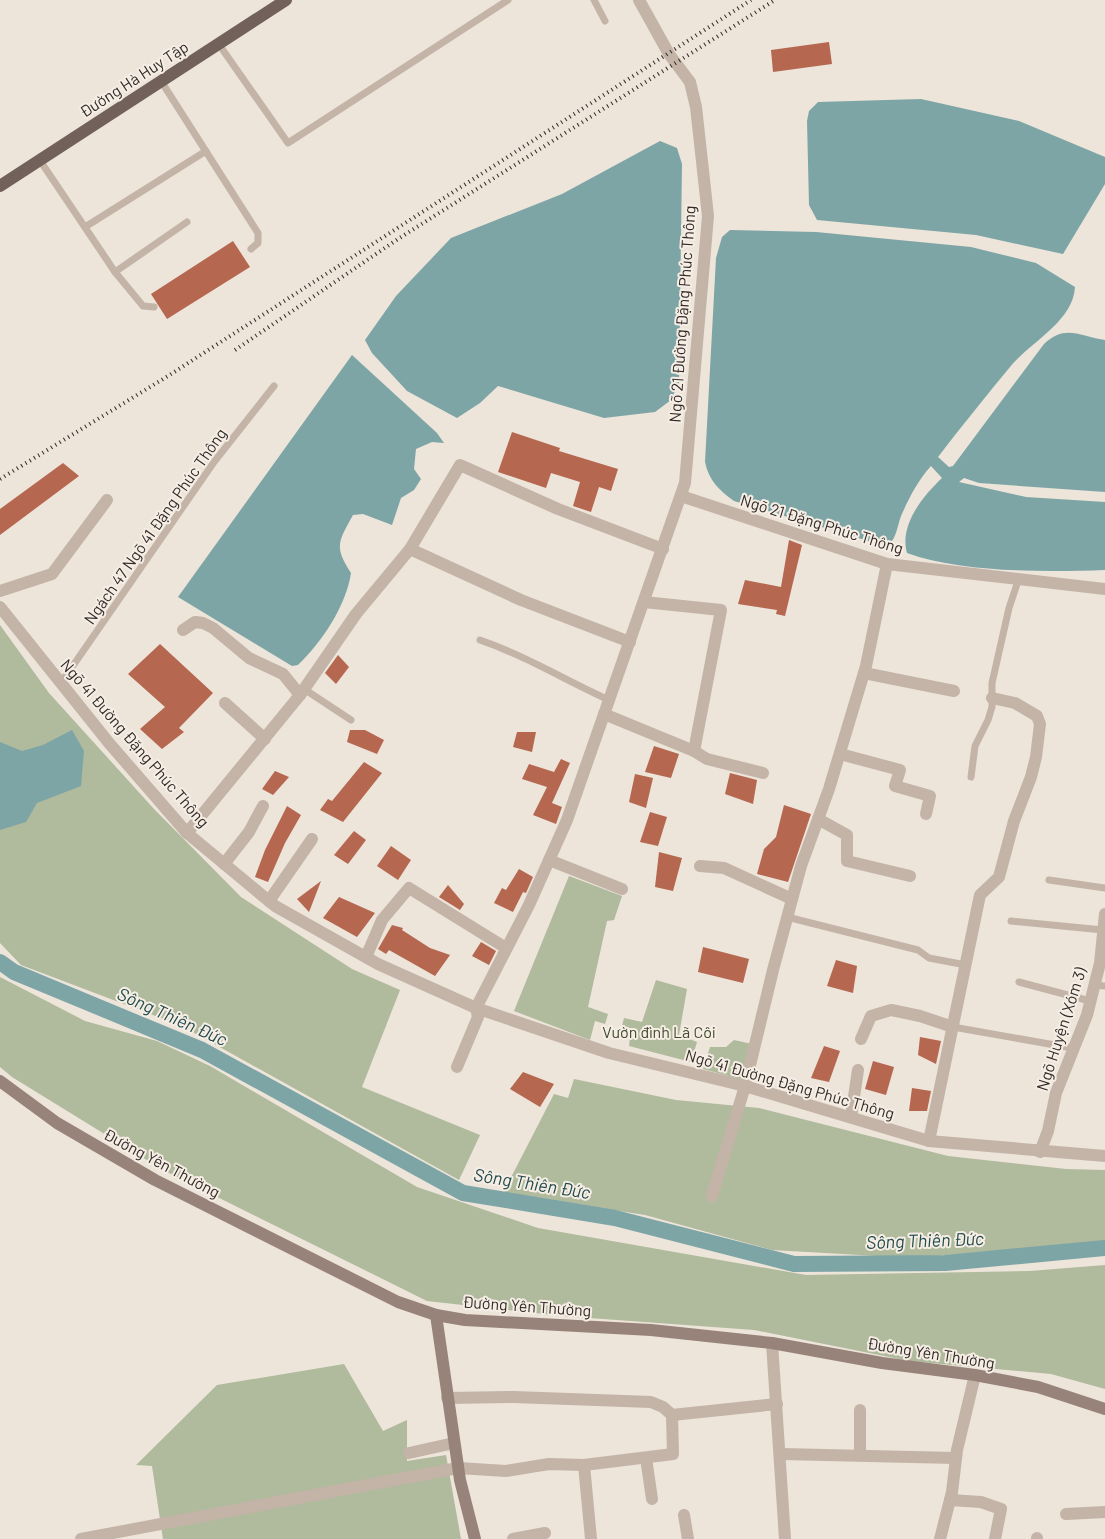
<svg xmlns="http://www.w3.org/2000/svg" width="1105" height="1539" viewBox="0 0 1105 1539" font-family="Barlow,sans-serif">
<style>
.green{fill:#b0ba9c}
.water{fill:#7da5a6}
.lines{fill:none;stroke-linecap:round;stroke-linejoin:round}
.canal{stroke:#7da5a6;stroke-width:16}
.building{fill:#b56750}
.service{stroke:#c3b4a7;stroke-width:7}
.minor{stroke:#c3b4a7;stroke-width:12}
.tertiary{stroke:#c3b4a7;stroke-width:12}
.secondary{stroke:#978379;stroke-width:12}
.primary{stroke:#71615a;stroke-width:12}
.rail{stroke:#312a27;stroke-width:4;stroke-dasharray:1 4;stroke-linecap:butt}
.labels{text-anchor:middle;stroke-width:4;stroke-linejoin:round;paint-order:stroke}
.street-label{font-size:16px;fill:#312a27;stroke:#f6eee5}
.park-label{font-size:16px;fill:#414c2e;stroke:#f6eee5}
.water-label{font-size:18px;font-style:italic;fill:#224b4d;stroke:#f6eee5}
</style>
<rect width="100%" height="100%" fill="#ede4da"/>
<!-- green -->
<g class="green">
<path d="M0,625L49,693L154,809L241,897L352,969L400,990L362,1087L480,1135L459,1180L182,1026L21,965L0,943Z"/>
<path d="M569,876L622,896L614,920L607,921L588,1007L608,1014L605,1024L595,1021L590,1040L514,1011Z"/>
<path d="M0,977L85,1021L157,1041L210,1066L417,1187L538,1228L806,1275L1030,1271L1105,1265V1389L1051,1374L909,1361L754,1330L562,1316L427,1301L163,1170L12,1077L0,1067Z"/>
<path d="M656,980L687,989L679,1035L697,1042L691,1062L629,1046L631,1029L622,1026L624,1018L642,1022Z"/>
<path d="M734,1040L752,1044L747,1081L703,1069L710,1047H726Z"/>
<path d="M574,1079L676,1100L759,1108L948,1156L1066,1169L1105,1170V1241L913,1258L772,1250L645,1215L503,1193L554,1094L568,1098Z"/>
<path d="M344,1364L383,1431L407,1420V1461L446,1455L461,1539H163L152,1466L136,1465L217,1385Z"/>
</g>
<!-- water -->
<g class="water">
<path d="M921,99L1019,121L1105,157V184L1063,254L976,235L817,220L809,205L807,121L809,111L818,102Z"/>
<path d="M660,141L677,148L682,164L679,383L671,400L655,412L604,418L498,386L480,403L457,418L407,391L372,353L365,340L396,296L451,238L562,194Z"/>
<path d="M730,230L816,232L971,247L1036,263L1075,287C1073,322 1030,342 1010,367C986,396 961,427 938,457L949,467L953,466L1044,344C1065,324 1079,336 1105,340V492L979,483L964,478L959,482L1026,497L1105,502V570C1047,572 962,573 907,553C899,525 923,496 942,478L931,466C918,480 909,498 901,516C897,527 897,536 889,545L875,543L734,501C719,490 709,481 705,462L716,258L722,237Z"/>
<path d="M352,355L437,433L444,443L432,442L416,449L414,469L421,479L414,490L401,498L392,525L363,514L353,515C338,542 334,547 351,573C346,606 322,642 298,665L292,666L178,597Z"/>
<path d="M72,730L84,751L81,786L37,803L26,822L0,830V742L22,751L43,745Z"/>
</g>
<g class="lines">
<!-- canal -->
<path class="canal" d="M0,962L14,972L202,1050L463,1193L615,1218L794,1264L945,1263L1105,1248"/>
</g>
<!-- building -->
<g class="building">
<path d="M829,42L832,64L773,72L771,50Z"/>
<path d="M233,241L250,267L167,319L151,294Z"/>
<path d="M512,432L560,448L559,451L618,469L611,491L599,487L591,512L573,506L580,482L551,473L546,488L498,472Z"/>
<path d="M63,463L79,476L0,535V509Z"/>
<path d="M789,540L802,545L785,616L776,614L777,610L738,604L745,580L781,587Z"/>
<path d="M160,644L213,693L179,728L184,732L162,749L140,729L165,707L128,674Z"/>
<path d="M338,655L349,667L336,684L325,673Z"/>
<path d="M350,730H365L384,740L377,754L347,742Z"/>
<path d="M517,732H536L532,752L513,747Z"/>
<path d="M654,746L679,754L671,778L645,772Z"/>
<path d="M561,759L570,763L552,803L562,807L556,824L533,815L547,787L522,779L529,764L554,772Z"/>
<path d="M364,762L382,773L343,822L320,810L328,799L332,801Z"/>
<path d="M275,771L289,777L273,795L262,789Z"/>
<path d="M730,773L757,780L753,804L725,794Z"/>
<path d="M635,774L653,778L646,808L629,802Z"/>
<path d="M784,805L811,814L788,882L757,874L764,849L776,837Z"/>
<path d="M287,806L301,815L285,843L268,882L255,877L265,850Z"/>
<path d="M650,812L667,817L658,846L640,842Z"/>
<path d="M354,831L366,840L348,864L334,855Z"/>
<path d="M391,846L411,860L398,880L377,866Z"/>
<path d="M659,852L682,858L673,891L655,887Z"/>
<path d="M519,869L533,877L526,893L523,892L513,912L494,903L502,888L506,890Z"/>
<path d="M321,881L311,907L309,912L297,899Z"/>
<path d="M448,885L464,904L460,910L439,897Z"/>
<path d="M339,897L375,913L357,937L323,918Z"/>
<path d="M392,925L403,928L402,930L430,948L450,955L435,976L389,950L386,954L378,949Z"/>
<path d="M481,942L496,951L489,965L472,956Z"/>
<path d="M703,947L749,959L743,983L698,972Z"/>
<path d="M836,960L857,966L853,993L827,986Z"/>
<path d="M920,1037L941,1041L936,1064L918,1055Z"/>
<path d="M824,1046L840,1051L829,1082L811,1078Z"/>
<path d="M873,1061L894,1067L886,1095L865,1089Z"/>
<path d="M523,1072L554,1084L540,1107L510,1089Z"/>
<path d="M912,1088L931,1091L927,1111H909Z"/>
</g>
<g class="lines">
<!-- service -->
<g class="service">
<path d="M594,0L605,21"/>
<path d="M218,43L288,143L508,0"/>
<path d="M161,81L258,233V243L251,249"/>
<path d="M39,159L115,272L143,306L154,307"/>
<path d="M85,227L206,151"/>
<path d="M115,272L187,222"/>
<path d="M480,640C526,656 565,680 609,700"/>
<path d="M61,683L214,462L274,386"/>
<path d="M304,689L351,720"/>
<path d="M971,777L975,746L988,720L992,707V683L1009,608L1018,581"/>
<path d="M1049,880L1105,888"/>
<path d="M787,917L918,950L929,958L966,965"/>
<path d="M1011,921L1103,930"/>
<path d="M1019,982L1090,1001"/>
<path d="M1094,985L1105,986"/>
<path d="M953,1027L1072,1048"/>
</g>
<!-- minor -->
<g class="minor">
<path d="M681,496L887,564L1105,589"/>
<path d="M410,549L521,600L630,642"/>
<path d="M0,591L52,574L107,500"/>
<path d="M644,602L721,610L694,751"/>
<path d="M183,630L195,622L203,623L213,628L249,658L283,674L300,695"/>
<path d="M864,673L954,691"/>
<path d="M225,703L265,739"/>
<path d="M604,714L694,751L707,759L763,773"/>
<path d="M840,754L900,770L895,786L930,796L926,814"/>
<path d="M818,819L847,835V861L910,876"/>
<path d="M187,833L300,695L356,614L410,549L460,465L558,509L663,549"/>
<path d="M549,860L622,889"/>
<path d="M224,864L249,832L263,806"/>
<path d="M700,866L724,868L792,899"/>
<path d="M269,901L312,839"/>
<path d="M366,957L382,920L409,888L506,948"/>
<path d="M861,1039L871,1016L891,1010L920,1016L953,1027"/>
<path d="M457,1067L478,1017L476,1008L529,905L567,820L685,483L708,216L696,107L690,82L669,54L639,0"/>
<path d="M851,1117L858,1070"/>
<path d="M929,1141L980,895L999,877L1014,821L1031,777L1036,757L1040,724L1037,716L1015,703L992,698"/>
<path d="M1040,1152L1048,1131L1056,1093L1087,1015L1100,963L1105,914"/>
<path d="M712,1196L745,1086L773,970L801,866L829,789L866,666L887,564"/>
<path d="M772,1343L785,1539"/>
<path d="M447,1398L514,1397L651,1402L663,1407L672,1415L777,1404"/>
<path d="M409,1453L454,1443"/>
<path d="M781,1454L956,1458"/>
<path d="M860,1455V1410"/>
<path d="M646,1458L652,1499"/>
<path d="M584,1465L591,1539"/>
<path d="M950,1500L981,1502L1001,1509L995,1539"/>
<path d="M1066,1514L1105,1512"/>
<path d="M684,1515L688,1539"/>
<path d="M1037,1538V1539"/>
<path d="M81,1539L458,1468L506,1471L549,1464L584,1465L673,1454L672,1415"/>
<path d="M513,1539L545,1533"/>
<path d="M940,1539L952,1492L957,1450L975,1375"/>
</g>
<!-- tertiary -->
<path class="tertiary" d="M0,607L109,743L187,833L275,906L378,964L476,1008L609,1053L745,1086L929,1141L1105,1156"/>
<!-- secondary -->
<g class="secondary">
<path d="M0,1081L57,1123L155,1180L398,1302L436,1315L465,1320L651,1330L772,1343L882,1363L975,1375L1038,1387L1105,1409"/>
<path d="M436,1315L460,1480L475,1539"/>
</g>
<!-- primary -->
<path class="primary" d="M0,186L286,0"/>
<!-- rail -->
<g class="rail">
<path d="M235,350L398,239L775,0"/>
<path d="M0,479L168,376L751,0"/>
</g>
</g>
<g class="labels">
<!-- street labels -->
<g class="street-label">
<text transform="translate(134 79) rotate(-33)" y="6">Đường Hà Huy Tập</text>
<text transform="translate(682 314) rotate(-86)" y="6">Ngõ 21 Đường Đặng Phúc Thông</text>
<text transform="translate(822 524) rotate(17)" y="6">Ngõ 21 Đặng Phúc Thông</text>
<text transform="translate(155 526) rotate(-55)" y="6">Ngách 47 Ngõ 41 Đặng Phúc Thông</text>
<text transform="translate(135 743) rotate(49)" y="6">Ngõ 41 Đường Đặng Phúc Thông</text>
<text transform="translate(1061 1029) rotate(-72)" y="6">Ngõ Huyện (Xóm 3)</text>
<text transform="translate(790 1084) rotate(16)" y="6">Ngõ 41 Đường Đặng Phúc Thông</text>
<text transform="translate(162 1163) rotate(28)" y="6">Đường Yên Thường</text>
<text transform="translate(527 1306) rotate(4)" y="6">Đường Yên Thường</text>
<text transform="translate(931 1353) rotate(9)" y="6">Đường Yên Thường</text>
</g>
<!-- park labels -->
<g class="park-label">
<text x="659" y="1038">Vườn đình Lã Côi</text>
</g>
<!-- water labels -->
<g class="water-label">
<text transform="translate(172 1017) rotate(24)" y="6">Sông Thiên Đức</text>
<text transform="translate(532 1184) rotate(9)" y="6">Sông Thiên Đức</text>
<text transform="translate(925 1241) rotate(-2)" y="6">Sông Thiên Đức</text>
</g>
</g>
</svg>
